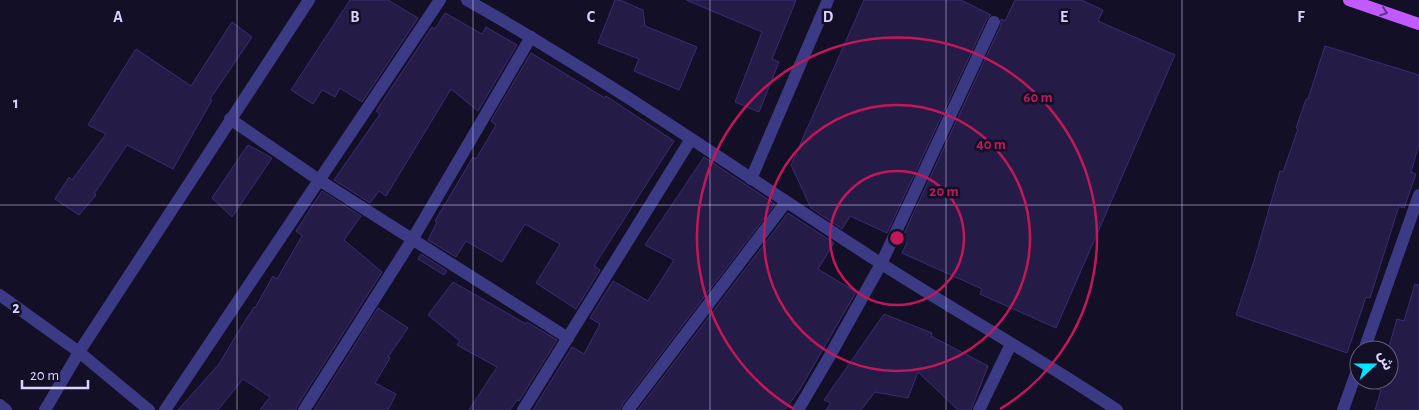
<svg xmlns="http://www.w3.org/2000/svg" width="1419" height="410" viewBox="0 0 1419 410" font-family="'Alegreya Sans','Noto Sans Arabic',sans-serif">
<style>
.building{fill:#241b47;stroke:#3b2d73}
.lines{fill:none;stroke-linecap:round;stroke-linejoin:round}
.minor{stroke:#3d3a85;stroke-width:12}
.major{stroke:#c25bff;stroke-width:12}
.oneway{stroke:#623188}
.grid{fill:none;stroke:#d9d4ff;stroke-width:1;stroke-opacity:0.55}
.ring{fill:none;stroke:#c2185b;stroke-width:2.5}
.grid-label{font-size:16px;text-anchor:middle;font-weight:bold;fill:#d9d4ff;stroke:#130f26;stroke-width:5;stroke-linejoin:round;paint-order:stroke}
.centre{fill:#c2185b;stroke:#130f26;stroke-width:2.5}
.ring-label{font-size:15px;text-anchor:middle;font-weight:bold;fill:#c2185b;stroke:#130f26;stroke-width:5;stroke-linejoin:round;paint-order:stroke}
</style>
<rect width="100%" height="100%" fill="#130f26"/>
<!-- building -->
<g class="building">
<path d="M350,0H388L418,18L362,102L340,88L335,97L322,90L313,104L291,90Z"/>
<path d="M615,0H620L643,10L645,26L697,47L679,90L634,71L639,59L598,43Z"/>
<path d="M686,0H796L772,59L779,62L759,112L735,102L762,32Z"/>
<path d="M864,0H961L991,15L987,19L887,233L850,216L842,229L811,208L791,165Z"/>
<path d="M1015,0H1081L1103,10L1098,21L1175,55L1056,328L980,294L982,289L902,253L907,242L901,240L1001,25V19L1005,21Z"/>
<path d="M445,13L482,34L486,27L517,45L478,111L451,89L386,196L379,191L370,203L334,180L380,114L376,111L432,27L435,29Z"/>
<path d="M232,22L252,37L210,99L212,100L173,169L127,145L94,194L96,195L79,215L55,199L69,177L72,180L106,134L88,125L136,49L191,86Z"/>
<path d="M1325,46L1419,75V144L1411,172L1416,174L1404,208L1399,206L1370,298L1366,297L1347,353L1236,315L1254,261L1280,171L1283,172L1298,129L1296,128L1306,99H1308Z"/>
<path d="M531,53L605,98L606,96L674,141L594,266L600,270L576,309L536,283L560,244L525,224L502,262L466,241L456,257L428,240L437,222L435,221L473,157L476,159L496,125L491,121Z"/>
<path d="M248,145L272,158L232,217L212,198Z"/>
<path d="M704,157L775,204L622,405L620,410H533L572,347L584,354L600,324L590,318L613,281L648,301L674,260L645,245Z"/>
<path d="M322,191L361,216L344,240L382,272L297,406L296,410H260L270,397L243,379L218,410H178L219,364L238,332L254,307L255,308L273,276L277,279L302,236L296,231Z"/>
<path d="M788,213L834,243L818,269L856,292L800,389L785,410H638Z"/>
<path d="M421,254L447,271L444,275L418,259Z"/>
<path d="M453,282L526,324L527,322L557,340L519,401L517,400L510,410H469L497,367L457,345L460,341L428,315Z"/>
<path d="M1415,284L1419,285V410H1375L1381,390L1376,389L1379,380H1389L1388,350L1397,319L1404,321Z"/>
<path d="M378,308L408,328L388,357L390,358L375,383L396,394L388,410H314Z"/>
<path d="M884,314L932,333L931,336L988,366L971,410H958L918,372L908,398L875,392L861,410H826L831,403L824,400Z"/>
</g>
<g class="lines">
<!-- minor -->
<g class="minor">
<path d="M467,0C607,79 739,172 874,259C954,311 1038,357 1117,410"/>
<path d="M230,119L319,180L568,338"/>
<path d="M751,179L828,0"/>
<path d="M0,295L79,352L149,410"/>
<path d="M1364,350L1419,195"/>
<path d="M0,405L6,410"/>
<path d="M45,410L79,352L309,0"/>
<path d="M165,410L440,0"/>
<path d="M304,410L412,240L531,37"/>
<path d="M523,410L691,139"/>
<path d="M628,410L786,202"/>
<path d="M798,410L828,359L881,264L994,22"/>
<path d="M979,410L1011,344"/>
<path d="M1343,410L1359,365"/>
</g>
<!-- major -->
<path class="major" d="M1349,0L1419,24"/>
</g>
<!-- one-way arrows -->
<defs><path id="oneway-chevron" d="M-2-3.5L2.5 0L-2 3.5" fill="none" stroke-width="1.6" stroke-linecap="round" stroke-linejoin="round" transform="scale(1.25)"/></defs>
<use class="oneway" href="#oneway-chevron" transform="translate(1384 12) rotate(19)"/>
<!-- grid -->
<path class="grid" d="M237,0V410M473,0V410M710,0V410M946,0V410M1182,0V410M0,205H1419"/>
<!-- distance rings -->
<g class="ring">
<circle cx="897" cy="238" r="67"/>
<circle cx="897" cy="238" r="133"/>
<path d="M794 409A200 200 0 1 1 1000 409"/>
</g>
<g class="grid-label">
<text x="118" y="22">A</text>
<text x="355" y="22">B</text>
<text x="591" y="22">C</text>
<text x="828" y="22">D</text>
<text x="1064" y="22">E</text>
<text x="1301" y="22">F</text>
<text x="16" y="108">1</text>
<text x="16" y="313">2</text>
</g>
<circle cx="897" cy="238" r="8" class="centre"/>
<g class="ring-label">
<text x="1038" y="102">60 m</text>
<text x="991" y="149">40 m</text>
<text x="944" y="196">20 m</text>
</g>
<!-- north arrow -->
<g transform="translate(1374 365) rotate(69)"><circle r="24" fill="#130f26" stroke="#625e7d"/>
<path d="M0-4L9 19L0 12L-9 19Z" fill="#00e5ff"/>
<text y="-8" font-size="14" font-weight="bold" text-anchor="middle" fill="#d9d4ff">ش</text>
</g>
<!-- scale -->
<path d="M22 380v8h66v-8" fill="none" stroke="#d9d4ff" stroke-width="2.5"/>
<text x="30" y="380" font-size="15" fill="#d9d4ff" stroke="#130f26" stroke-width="4" paint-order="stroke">20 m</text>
</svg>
